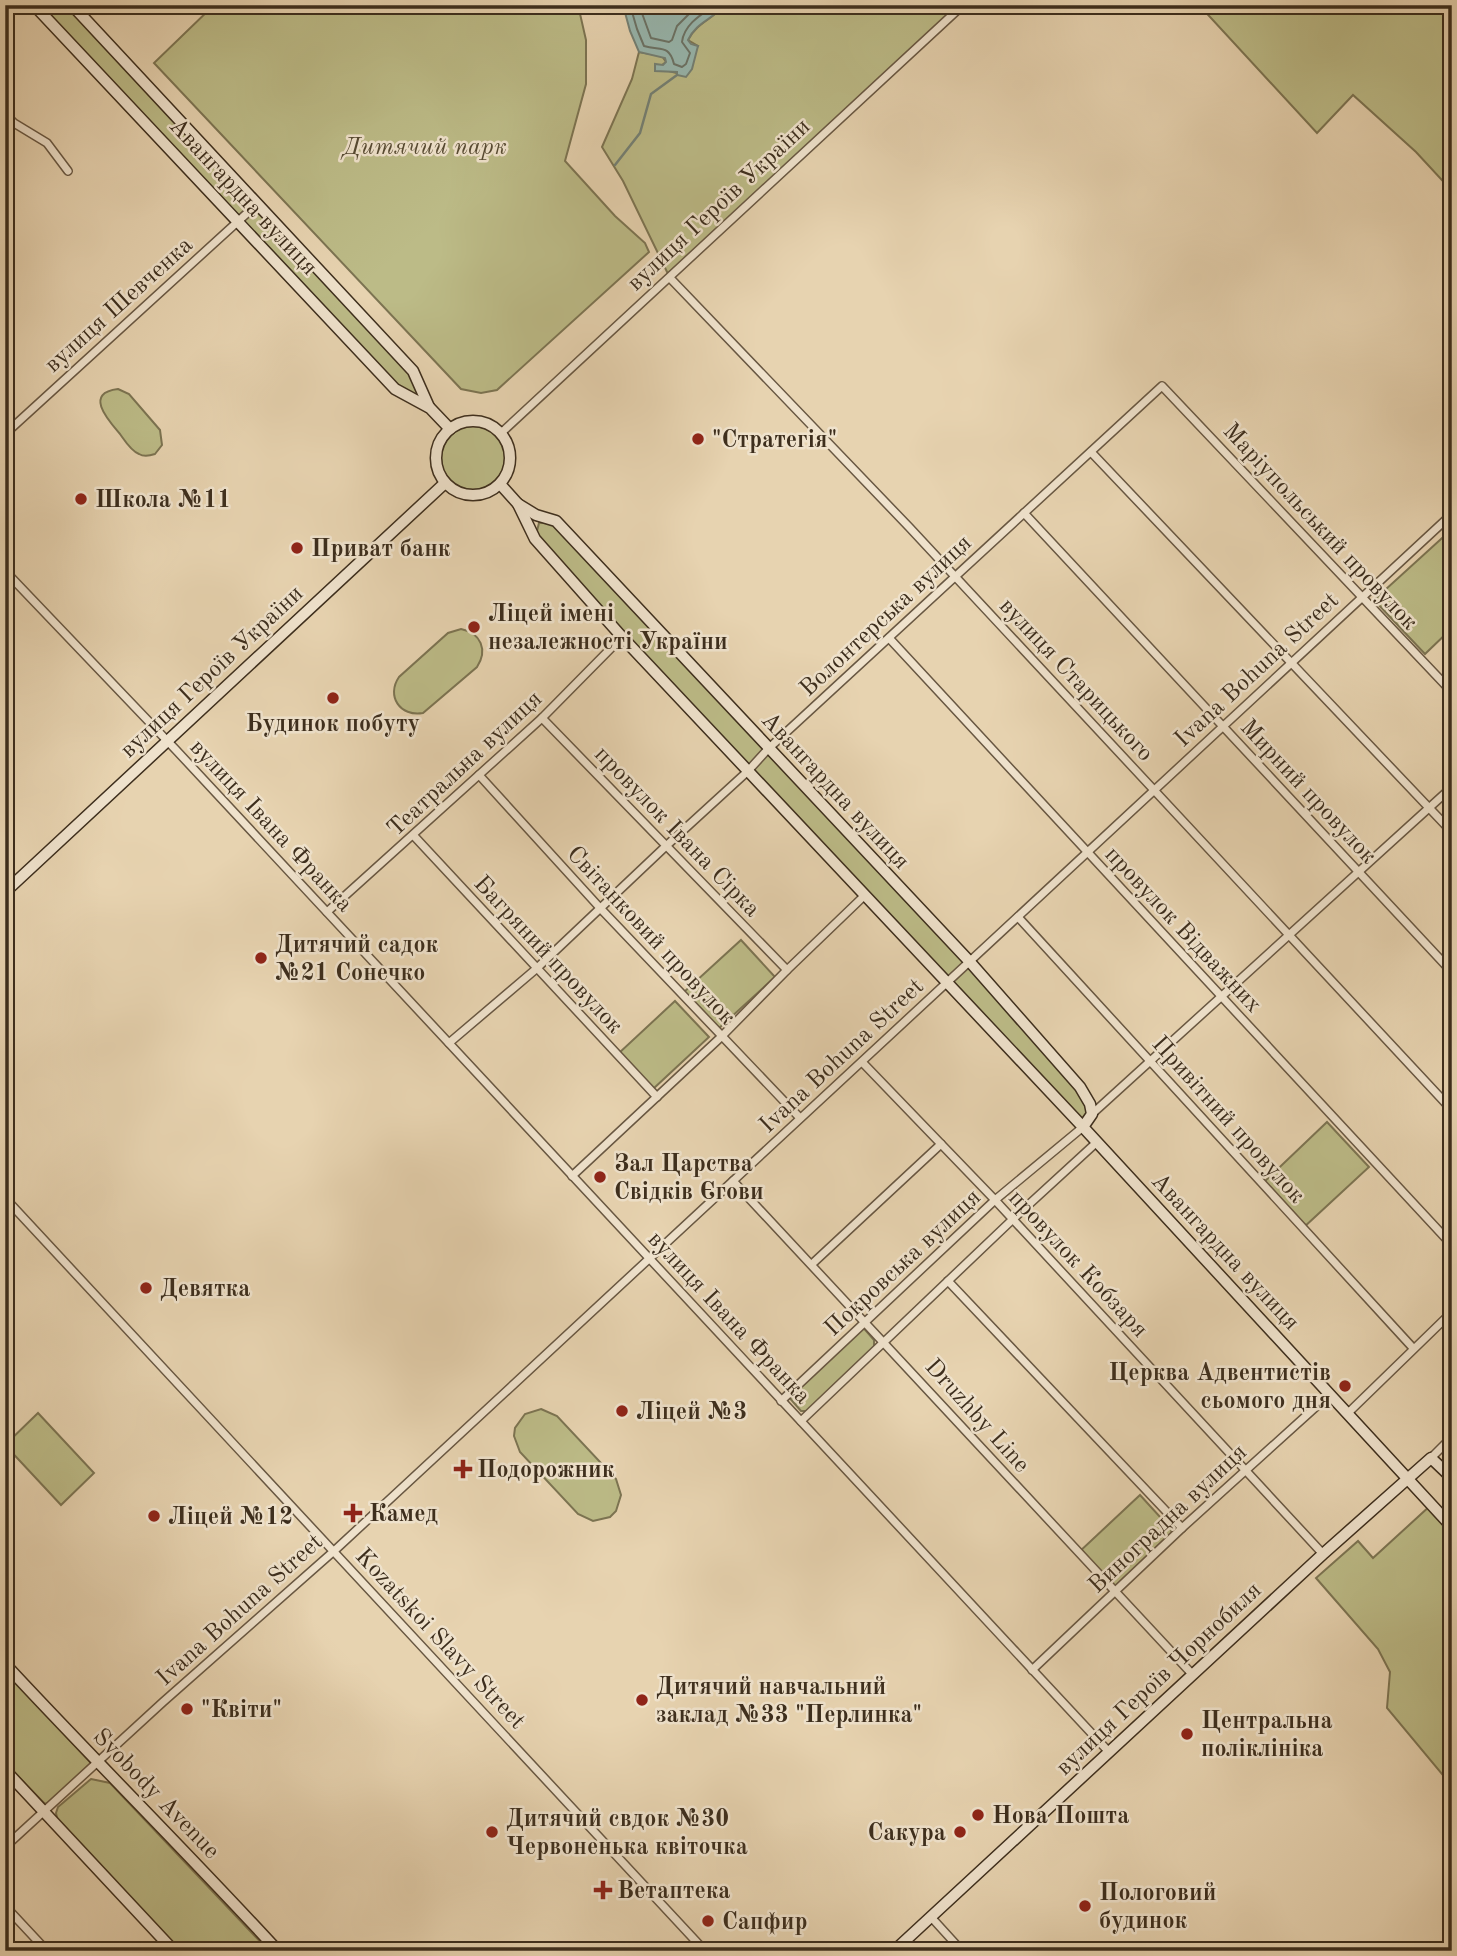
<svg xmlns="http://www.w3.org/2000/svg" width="1457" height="1956" viewBox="0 0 1457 1956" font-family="'Old Standard TT',serif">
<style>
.green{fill:#bcbb87;stroke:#7c7452;stroke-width:2}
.water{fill:#97b7af;stroke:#738075;stroke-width:2}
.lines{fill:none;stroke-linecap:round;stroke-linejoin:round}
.shore{stroke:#6a7266;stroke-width:2}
.stream{stroke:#738075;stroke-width:2.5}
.street-casing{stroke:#685742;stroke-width:10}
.secondary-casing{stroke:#3d2e1d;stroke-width:13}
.street{stroke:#efe2cc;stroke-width:7}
.secondary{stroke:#efe2cc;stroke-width:10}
.poi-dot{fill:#8f2418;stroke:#efe2cc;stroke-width:2.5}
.labels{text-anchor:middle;stroke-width:5;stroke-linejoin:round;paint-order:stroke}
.park-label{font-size:24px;font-style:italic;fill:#564a32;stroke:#efe2cc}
.street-label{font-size:24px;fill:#3d2e1d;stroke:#efe2cc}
.poi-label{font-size:24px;font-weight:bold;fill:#3d2e1d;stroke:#efe2cc;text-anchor:start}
</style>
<rect width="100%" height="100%" fill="#e7d3b0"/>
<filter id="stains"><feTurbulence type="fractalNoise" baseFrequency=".00286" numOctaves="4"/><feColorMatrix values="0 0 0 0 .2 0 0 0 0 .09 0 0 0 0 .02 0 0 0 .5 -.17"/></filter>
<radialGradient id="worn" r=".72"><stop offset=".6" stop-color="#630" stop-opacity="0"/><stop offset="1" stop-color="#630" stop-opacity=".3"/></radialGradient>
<!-- green -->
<g class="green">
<path d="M34,5H72L413,371L430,408L395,389Z"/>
<path d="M214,5H578L586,40V84L565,161L615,216L645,243L649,252L497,390L481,393L461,389L154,63Z"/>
<path d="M724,5H963L670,278L623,181L602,147L632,79L639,52L662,56L666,62L662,65L669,71L677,73L698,46L688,40C697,22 714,19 724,5Z"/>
<path d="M1199,5H1452V191L1416,152L1353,95L1317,133Z"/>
<path d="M118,389L129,394L160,430L162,445L155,454C149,456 144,457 139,454C131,451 125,441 120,434C109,421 83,393 118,389Z"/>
<circle cx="473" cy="458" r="32"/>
<path d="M556,521L970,962L1090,1104L1083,1127L535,539L539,523Z"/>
<path d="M1452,529V628L1425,654L1374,600Z"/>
<path d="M461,629C481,633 488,650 477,667L423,713C400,717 386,696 399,677L448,633Z"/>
<path d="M741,940L775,977L717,1030L684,992Z"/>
<path d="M675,1001L709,1037L653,1089L619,1053Z"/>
<path d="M1327,1122L1369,1167L1303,1228L1262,1184Z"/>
<path d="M861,1325L874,1340V1347L807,1411H801L787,1395Z"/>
<path d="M541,1409L557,1416L616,1479L621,1495L616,1511L610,1517L593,1521L578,1514L520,1452L514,1436L515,1428L525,1414Z"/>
<path d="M38,1413L94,1473L61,1505L5,1445Z"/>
<path d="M1140,1495L1171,1529L1172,1535L1114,1590L1078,1553Z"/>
<path d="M1431,1505L1452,1528V1786L1387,1708L1390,1672L1378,1649L1316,1578L1358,1541L1373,1558Z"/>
<path d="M5,1670L90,1762V1764L50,1802L45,1804L5,1763Z"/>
<path d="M91,1779L110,1783L269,1951H179L58,1822L56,1813L58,1807Z"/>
</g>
<!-- water -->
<path class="water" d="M623,5H724C714,19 696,22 688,40L691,44L698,46L692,69L686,77L677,75V72L655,71V64L663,65L666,62L665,58L639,52L630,31Z"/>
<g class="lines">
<!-- shore -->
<g class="shore">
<path d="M630,5L637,29L644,46C660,51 669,44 674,64L682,67L686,64L690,53L682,42C684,24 702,14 715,5"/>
<path d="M639,5L651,38L669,42L672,40L677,26L698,5"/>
</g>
<!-- stream -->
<path class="stream" d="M615,165L640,133L651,94L677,75"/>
<defs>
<g id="street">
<path d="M5,11L11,5"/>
<path d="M5,114L14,123L47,143L68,171"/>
<path d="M670,278L909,527L1452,1110"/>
<path d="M5,434L257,204"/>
<path d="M500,434L963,5"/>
<path d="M1091,452L1452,832"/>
<path d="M1024,513L1452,972"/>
<path d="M5,571L176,750L1109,1752"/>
<path d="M889,638L1452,1245"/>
<path d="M542,718L787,970"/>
<path d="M479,775L601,909L800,1118"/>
<path d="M414,836L657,1097"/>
<path d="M327,912L542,718L622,637"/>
<path d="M1018,917L1413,1348"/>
<path d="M449,1043L536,969L666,846L748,771L768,749L1162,386L1452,692"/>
<path d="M862,1062L995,1200L1323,1554"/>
<path d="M1092,1114L1452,787"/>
<path d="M572,1176L721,1037L787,970L864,896"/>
<path d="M733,1181L1193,1675"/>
<path d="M5,1198L705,1951"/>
<path d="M812,1264L941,1144"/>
<path d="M948,1281L1182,1528"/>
<path d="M781,1401L995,1200L1083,1127"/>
<path d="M1347,1414L1452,1312"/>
<path d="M801,1421L1012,1220L1097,1142"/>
<path d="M1431,1458L1452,1437"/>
<path d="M1032,1670L1182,1528L1329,1395"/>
<path d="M5,1847L163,1702L334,1551L1452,514"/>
<path d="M5,1906L47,1951"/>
<path d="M931,1917L962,1951"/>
</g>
<g id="secondary">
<path d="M34,5L395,389L430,408L450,429"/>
<path d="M72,5L413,371L429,407"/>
<circle cx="473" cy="458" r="37"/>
<path d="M500,484L518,504L535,539L622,637L1083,1127"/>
<path d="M518,504L536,515L556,521L970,962L1080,1087L1090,1104L1092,1114L1083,1127L1452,1527"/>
<path d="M5,892L445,483"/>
<path d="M5,1664C95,1761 189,1854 278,1951"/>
<path d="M5,1770L174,1951"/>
<path d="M894,1951L1323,1554L1431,1458L1452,1478"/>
</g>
</defs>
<!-- street casing -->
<use href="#street" class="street-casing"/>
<!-- secondary casing -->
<use href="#secondary" class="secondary-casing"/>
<!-- street -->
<use href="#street" class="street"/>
<!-- secondary -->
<use href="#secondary" class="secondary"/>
</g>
<!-- markers -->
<g class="poi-dot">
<circle cx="698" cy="439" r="7"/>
<circle cx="81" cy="499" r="7"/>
<circle cx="297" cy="548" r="7"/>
<circle cx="474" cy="627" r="7"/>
<circle cx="333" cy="698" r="7"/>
<circle cx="261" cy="958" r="7"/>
<circle cx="600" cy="1177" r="7"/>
<circle cx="146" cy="1288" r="7"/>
<circle cx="1345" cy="1386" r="7"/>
<circle cx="622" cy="1411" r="7"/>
<path d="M459.5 1458.5h7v7h7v7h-7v7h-7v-7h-7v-7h7z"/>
<path d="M349.5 1502.5h7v7h7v7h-7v7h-7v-7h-7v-7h7z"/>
<circle cx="154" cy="1516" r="7"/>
<circle cx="642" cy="1700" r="7"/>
<circle cx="187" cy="1709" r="7"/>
<circle cx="1187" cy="1734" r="7"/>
<circle cx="978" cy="1815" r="7"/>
<circle cx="492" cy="1832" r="7"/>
<circle cx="960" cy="1832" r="7"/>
<path d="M599.5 1879.5h7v7h7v7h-7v7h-7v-7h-7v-7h7z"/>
<circle cx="1085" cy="1906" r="7"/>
<circle cx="708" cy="1921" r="7"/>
</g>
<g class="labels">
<!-- park labels -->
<g class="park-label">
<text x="425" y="154">Дитячий парк</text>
</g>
<!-- street labels -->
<g class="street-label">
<text transform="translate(244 196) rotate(47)" y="8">Авангардна вулиця</text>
<text transform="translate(718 204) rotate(-43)" y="8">вулиця Героїв України</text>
<text transform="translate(118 304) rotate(-42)" y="8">вулиця Шевченка</text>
<text transform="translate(1321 526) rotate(47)" y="8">Маріупольський провулок</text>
<text transform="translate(885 615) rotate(-43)" y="8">Волонтерська вулиця</text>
<text transform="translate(1256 669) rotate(-43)" y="8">Ivana Bohuna Street</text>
<text transform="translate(211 671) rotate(-43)" y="8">вулиця Героїв України</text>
<text transform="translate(1077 679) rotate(47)" y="8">вулиця Старицького</text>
<text transform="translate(464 763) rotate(-43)" y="8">Театральна вулиця</text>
<text transform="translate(836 790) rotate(47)" y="8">Авангардна вулиця</text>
<text transform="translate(1309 791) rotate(47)" y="8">Мирний провулок</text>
<text transform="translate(272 825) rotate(47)" y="8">вулиця Івана Франка</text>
<text transform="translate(678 831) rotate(46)" y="8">провулок Івана Сірка</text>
<text transform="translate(1184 929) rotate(47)" y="8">провулок Відважних</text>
<text transform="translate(652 935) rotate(47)" y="8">Світанковий провулок</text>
<text transform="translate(549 954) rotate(47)" y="8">Багряний провулок</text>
<text transform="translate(841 1055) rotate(-43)" y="8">Ivana Bohuna Street</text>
<text transform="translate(1229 1119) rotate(48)" y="8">Привітний провулок</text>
<text transform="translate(1226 1251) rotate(47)" y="8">Авангардна вулиця</text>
<text transform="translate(902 1262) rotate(-43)" y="8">Покровська вулиця</text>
<text transform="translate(1079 1263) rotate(47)" y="8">провулок Кобзаря</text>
<text transform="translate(730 1317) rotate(47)" y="8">вулиця Івана Франка</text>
<text transform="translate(978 1415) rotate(48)" y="8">Druzhby Line</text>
<text transform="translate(1167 1518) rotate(-43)" y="8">Виноградна вулиця</text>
<text transform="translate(239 1609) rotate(-42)" y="8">Ivana Bohuna Street</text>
<text transform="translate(441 1638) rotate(47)" y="8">Kozatskoi Slavy Street</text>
<text transform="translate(1158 1678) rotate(-43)" y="8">вулиця Героїв Чорнобиля</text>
<text transform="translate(157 1793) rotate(46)" y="8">Svobody Avenue</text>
</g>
<!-- poi labels -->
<g class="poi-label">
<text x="712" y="447">"Стратегія"</text>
<text x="95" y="507">Школа №11</text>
<text x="311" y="556">Приват банк</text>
<text x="488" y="621">Ліцей імені<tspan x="488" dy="28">незалежності України</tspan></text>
<text x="333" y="731" text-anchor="middle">Будинок побуту</text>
<text x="275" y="952">Дитячий садок<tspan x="275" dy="28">№21 Сонечко</tspan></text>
<text x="614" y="1171">Зал Царства<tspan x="614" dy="28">Свідків Єгови</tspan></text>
<text x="160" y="1296">Девятка</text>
<text x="1331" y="1380" text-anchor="end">Церква Адвентистів<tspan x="1331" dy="28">сьомого дня</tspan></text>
<text x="636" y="1419">Ліцей №3</text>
<text x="477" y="1477">Подорожник</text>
<text x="369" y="1521">Камед</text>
<text x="168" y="1524">Ліцей №12</text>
<text x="656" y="1694">Дитячий навчальний<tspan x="656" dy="28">заклад №33 "Перлинка"</tspan></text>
<text x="201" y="1717">"Квіти"</text>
<text x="1201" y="1728">Центральна<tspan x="1201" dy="28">поліклініка</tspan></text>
<text x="992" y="1823">Нова Пошта</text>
<text x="506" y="1826">Дитячий свдок №30<tspan x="506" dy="28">Червоненька квіточка</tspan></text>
<text x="946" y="1840" text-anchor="end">Сакура</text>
<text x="617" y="1898">Ветаптека</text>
<text x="1099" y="1900">Пологовий<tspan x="1099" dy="28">будинок</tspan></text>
<text x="722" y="1929">Сапфир</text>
</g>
</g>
<!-- margin -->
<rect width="1457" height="1956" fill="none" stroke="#e7d3b0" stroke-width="28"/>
<rect x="7" y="7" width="1443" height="1942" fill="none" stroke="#3d2e1d" stroke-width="3.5"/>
<rect x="14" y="14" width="1429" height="1928" fill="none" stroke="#3d2e1d" stroke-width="2"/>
<rect width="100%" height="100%" filter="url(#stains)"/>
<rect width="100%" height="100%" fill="url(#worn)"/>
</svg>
